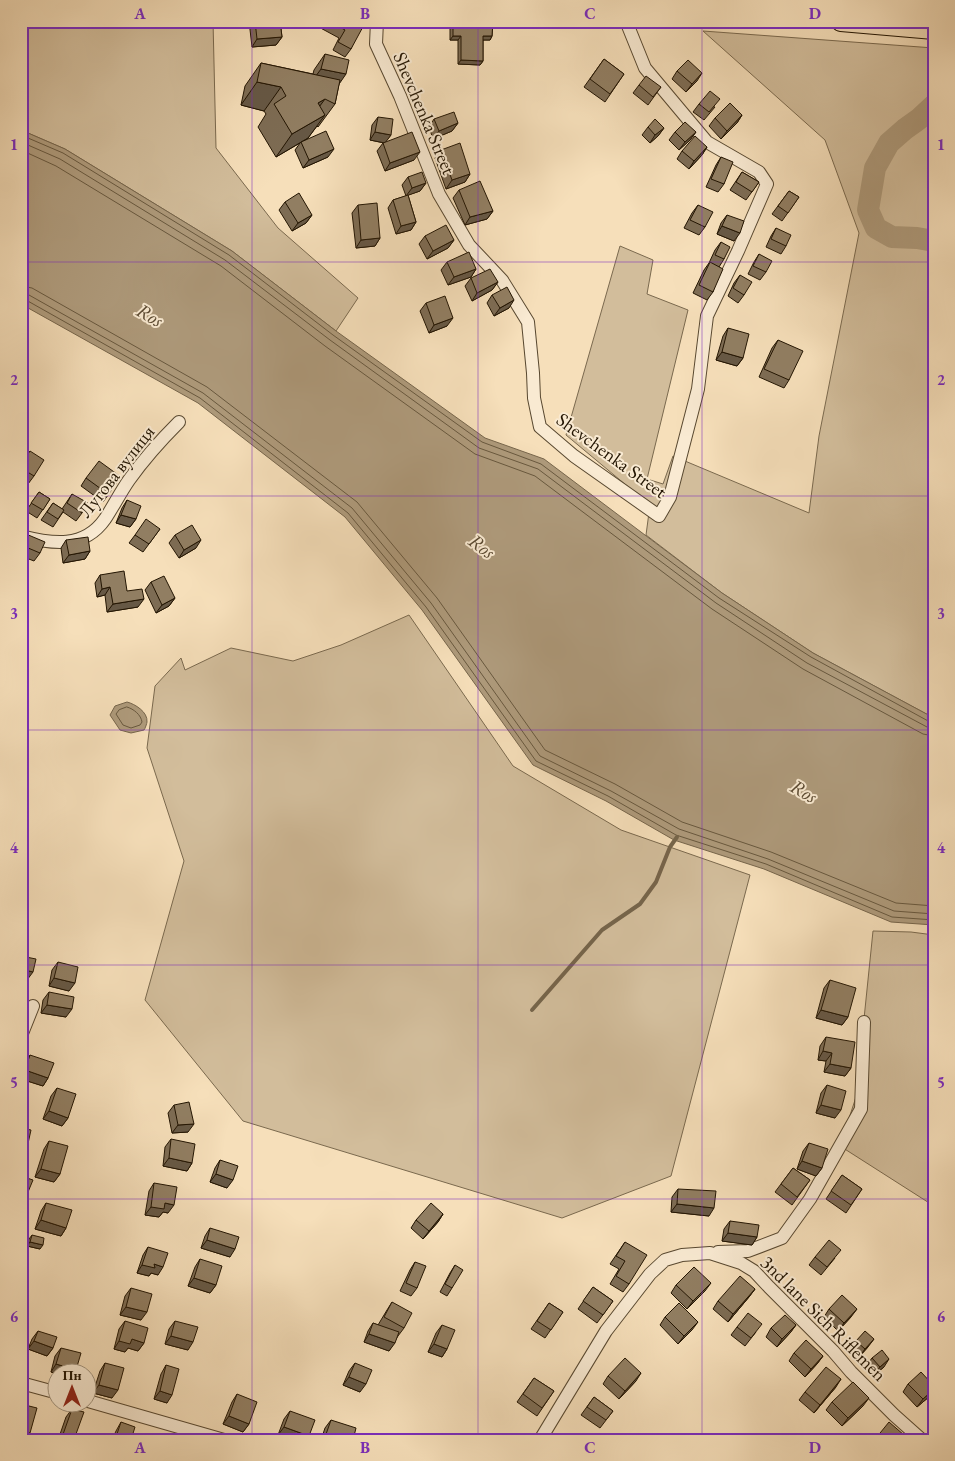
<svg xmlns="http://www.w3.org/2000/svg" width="955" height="1461" viewBox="0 0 955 1461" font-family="'EB Garamond',serif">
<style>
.green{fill:#d2bd9b;stroke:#7a694e}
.water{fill:#ae9a7b;stroke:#76654b}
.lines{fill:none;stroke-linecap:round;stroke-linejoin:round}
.shore{stroke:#68583e;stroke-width:1}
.stream{stroke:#76654b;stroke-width:4}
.river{stroke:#ae9a7b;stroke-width:22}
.minor-casing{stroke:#584830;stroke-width:14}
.primary-casing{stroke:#231502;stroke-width:22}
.minor{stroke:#f9ead2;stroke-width:12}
.primary{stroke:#f6dfba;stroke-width:20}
.wall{fill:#7d6c54;stroke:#231502}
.shaded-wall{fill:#665845;stroke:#231502}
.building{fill:#917e62;stroke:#231502}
.grid{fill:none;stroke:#7b2cbf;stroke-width:1;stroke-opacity:0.55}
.labels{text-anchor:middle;stroke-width:4;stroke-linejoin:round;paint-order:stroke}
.street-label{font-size:19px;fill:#231502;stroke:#f9ead2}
.water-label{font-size:20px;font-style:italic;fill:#5b4a32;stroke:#f9ead2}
.neatline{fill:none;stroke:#7b2cbf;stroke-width:2}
.grid-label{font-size:16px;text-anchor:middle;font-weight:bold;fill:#7b2cbf}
</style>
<rect width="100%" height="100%" fill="#f6dfba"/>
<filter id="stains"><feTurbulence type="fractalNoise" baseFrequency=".004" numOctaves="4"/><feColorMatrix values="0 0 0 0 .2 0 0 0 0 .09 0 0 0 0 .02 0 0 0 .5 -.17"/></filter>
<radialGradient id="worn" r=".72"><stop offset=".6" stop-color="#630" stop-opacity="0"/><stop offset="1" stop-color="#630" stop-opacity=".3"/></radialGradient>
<!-- green -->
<g class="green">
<path d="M21,21H213L216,148L278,228L358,298L336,331L232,251L65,149L21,130Z"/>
<path d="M703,31L934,48V718L813,653L722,593L646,535L650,505L566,435L620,246L653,260L647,294L688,310L647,479L663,484L673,456L809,513L819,436L859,233L825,140Z"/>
<path d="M409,615L513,766L621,830L750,875L671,1176L562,1218L243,1121L145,1000L184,861L147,748L155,686L181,658L185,670L231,648L293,661L341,645Z"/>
<path d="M873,931L911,932L934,935V1206L840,1146L856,1097Z"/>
</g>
<!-- water -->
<g class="water">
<path d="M21,130L65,149L232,251L336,331L485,438L544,459L722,593L813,653L934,718V925L891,922L764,869L674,840L606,801L533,765L422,610L345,517L198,403L21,304Z"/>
<path d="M127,702C135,704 148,712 147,722C147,723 145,729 144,730L131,733L120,730L110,715L115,706Z"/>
</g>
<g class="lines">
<!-- shore -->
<g class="shore">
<path d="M21,135L63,153L229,255L333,335L482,442L541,464L719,598L811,657L930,722H934"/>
<path d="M21,142L60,159L225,260L330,340L479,448L538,469L716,603L807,663L927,727L934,729"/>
<path d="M21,150L56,166L221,266L325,346L475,454L535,476L712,609L803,669L923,734L934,736"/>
<path d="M21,286L32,288L207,387L357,502L437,598L545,750L615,784L682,822L771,852L896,903L934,906"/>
<path d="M21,293L29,295L203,393L352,508L431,603L540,756L611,791L679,829L768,859L894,911L934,914"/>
<path d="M21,300H26L200,398L348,513L426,607L536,761L608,796L676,835L766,864L892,917L934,920"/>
<path d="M127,707C134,709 141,715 142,722L140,725L131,728L123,725L116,714L119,710Z"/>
</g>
<!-- stream -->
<path class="stream" d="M532,1010L602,930L640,904L656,882L670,847L677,837"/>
<!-- river -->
<path class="river" d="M934,105L919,119L905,129L889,143L875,168L868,210L876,228L892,237L917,238L934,241"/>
<defs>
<g id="minor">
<path d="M377,21L376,44L400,96L439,194L469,245L502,280L528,322L533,373L534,398L540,427L574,456L659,516L670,497L698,389L707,316L738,251L767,184L759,172L707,142L645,68L626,21"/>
<path d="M21,536C52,544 84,549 105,519C113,507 120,493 129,480C144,459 161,440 179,422"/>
<path d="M21,1036L33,1006"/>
<path d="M718,1252L748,1251L782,1238L810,1199L861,1109L864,1022"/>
<path d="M21,1383L58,1393"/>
<path d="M88,1401L224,1440"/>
<path d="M540,1440L606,1331L650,1274L665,1260L682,1255L710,1253L741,1263L754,1271L769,1287L833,1351L851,1372L894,1415L922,1440"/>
</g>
<path id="primary" d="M841,21L934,29"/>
</defs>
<!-- minor casing -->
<use href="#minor" class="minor-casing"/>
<!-- primary casing -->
<use href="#primary" class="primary-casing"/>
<!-- minor -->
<use href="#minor" class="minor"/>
<!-- primary -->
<use href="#primary" class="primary"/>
</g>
<!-- wall -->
<g class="wall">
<path d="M249,21H280L282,37L276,45L252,47Z"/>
<path d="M317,21H361L351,49L345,57L333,50L339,38L315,25Z"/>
<path d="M450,21H493L492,36L490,40H483V61L480,65L458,64V40H450Z"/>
<path d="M325,54L339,84L335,104L318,127L317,126L308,138L304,140L328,157L303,168L295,150L300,143L276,157L258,127L266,114L264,111L241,105L245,86L261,63L313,74L314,70Z"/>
<path d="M604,59L624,74L605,102L584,87Z"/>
<path d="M677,71L697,81L686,92L672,79Z"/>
<path d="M639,85L661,87L648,105L633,93Z"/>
<path d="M699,104L715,107L704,120L693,112Z"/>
<path d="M742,115L737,123L721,139L709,126L715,118Z"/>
<path d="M378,117L391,135L385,142L414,160L385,171L377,151L383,143H384L370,140L372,125Z"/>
<path d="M434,119L458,123L452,131L433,139L429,127Z"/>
<path d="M648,127L664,128L658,136L650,143L642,135Z"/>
<path d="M675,132H696L690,140L679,150L669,140Z"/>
<path d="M707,147L702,155L689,169L677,159L682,151Z"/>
<path d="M441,150L470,174L465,182L446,189L435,158Z"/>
<path d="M721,157L724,184L718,192L706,187L716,165Z"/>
<path d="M742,172L759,182L746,200L730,190Z"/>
<path d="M408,177L426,183L420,191L408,195L416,222L411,230L396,234L388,208L393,200L406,196L402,185Z"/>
<path d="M459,190L493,211L487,219L465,225L453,198Z"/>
<path d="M789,191L799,197L782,221L772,214Z"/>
<path d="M285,202L312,215L306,223L292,231L279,210Z"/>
<path d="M358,205L380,238L375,246L356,248L352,213Z"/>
<path d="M698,205L705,227L699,235L684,228L692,213Z"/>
<path d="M727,215L734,241L717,234L721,223Z"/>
<path d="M776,228L786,246L781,254L766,247L771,236Z"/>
<path d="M425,236L454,240L448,248L427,259L419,244Z"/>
<path d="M721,242L724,259L719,267L713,292L707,300L693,293L704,270L709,263L715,250Z"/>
<path d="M759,254L766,272L760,280L748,274L754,262Z"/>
<path d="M447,262L476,269L471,277L448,285L441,270Z"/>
<path d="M740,275L744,295L738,303L728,296L734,283Z"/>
<path d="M471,278L498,282L492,290L472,301L465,286Z"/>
<path d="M492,295L509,308L494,316L487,303Z"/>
<path d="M426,303L447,326L429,333L420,311Z"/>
<path d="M728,328L743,358L737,366L716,360L723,336Z"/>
<path d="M778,340L789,380L784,388L759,377L772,348Z"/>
<path d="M30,451L34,476L28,484L21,480V464Z"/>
<path d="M121,477L103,502L81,486L86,478Z"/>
<path d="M39,492L50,499L37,518L26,511Z"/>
<path d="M72,494L82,513L76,521L63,512L53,527L41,520L53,503L62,509Z"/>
<path d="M127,500L136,519L130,527L116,523L122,508Z"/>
<path d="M160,529L143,552L129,543L135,535Z"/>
<path d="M26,534L40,553L34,561L21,556V540Z"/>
<path d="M175,535L196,548L179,558L169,543Z"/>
<path d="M66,540L90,551L85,559L63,563L61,548Z"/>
<path d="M100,575L127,591L138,607L107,612L105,595L97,597L95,583Z"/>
<path d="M151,582L175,598L169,606L156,613L145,590Z"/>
<path d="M58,962L69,991L49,986L52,970Z"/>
<path d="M830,980L848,1017L842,1025L816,1018L824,988Z"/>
<path d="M49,992L66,1017L41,1013L43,1000Z"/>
<path d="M826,1037L851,1068L845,1076L824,1072L826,1061L818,1060L820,1046Z"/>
<path d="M30,1055L48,1078L43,1086L21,1079V1072L24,1063Z"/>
<path d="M827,1085L835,1118L816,1113L821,1093Z"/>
<path d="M57,1088L68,1118L62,1126L43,1119L51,1096Z"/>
<path d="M174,1105L188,1132L172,1133L168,1113Z"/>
<path d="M171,1139L192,1163L187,1171L163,1166L165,1147Z"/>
<path d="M49,1141L60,1174L54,1182L35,1177L44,1149Z"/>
<path d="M809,1143L822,1168L816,1176L797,1169L803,1151Z"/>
<path d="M220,1160L227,1188L210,1182L215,1168Z"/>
<path d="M793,1168L810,1180L792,1205L775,1192Z"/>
<path d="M842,1175L862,1189L846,1213L826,1199Z"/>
<path d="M154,1183L168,1213L163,1212L159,1217L145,1215L149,1191Z"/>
<path d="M678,1189L709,1216L671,1212L672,1197Z"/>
<path d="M46,1203L66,1228L61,1236L35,1229L41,1211Z"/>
<path d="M443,1214L438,1222L423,1239L411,1228L416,1220Z"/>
<path d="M730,1221L757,1237L752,1245L722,1241L724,1229Z"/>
<path d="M210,1228L230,1257L201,1248L205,1236Z"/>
<path d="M32,1235L40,1249L27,1246L29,1239Z"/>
<path d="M625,1242L629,1284L623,1292L610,1284L619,1269L610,1264Z"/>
<path d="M148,1247L158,1275L151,1273L149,1276L137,1273L143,1255Z"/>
<path d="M815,1257L835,1258L821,1275L809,1265Z"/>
<path d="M200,1259L216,1285L210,1293L188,1286L195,1267Z"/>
<path d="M415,1262L417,1288L411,1296L400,1291L410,1270Z"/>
<path d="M455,1265L452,1288L447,1296L440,1292L450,1273Z"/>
<path d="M676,1285L705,1291L687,1309L671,1293Z"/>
<path d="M593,1287L613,1301L597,1323L578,1309Z"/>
<path d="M131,1288L141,1320L120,1315L125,1296Z"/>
<path d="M755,1289L749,1297L728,1322L713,1309L718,1301Z"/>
<path d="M392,1302L404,1328L398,1336L389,1351L364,1342L368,1331L373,1323L378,1325L387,1310Z"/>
<path d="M549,1303L563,1312L545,1338L531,1329Z"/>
<path d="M829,1309L851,1317L838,1331L824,1317Z"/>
<path d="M665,1317L692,1330L678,1344L660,1325Z"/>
<path d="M125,1321L144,1343L138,1351L128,1348L125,1352L114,1349L119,1329Z"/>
<path d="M175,1321L188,1350L165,1344L169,1329Z"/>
<path d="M442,1325L447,1349L442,1357L428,1352L436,1333Z"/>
<path d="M796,1325L790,1333L777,1347L766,1337L771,1328Z"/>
<path d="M737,1327L756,1332L745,1346L731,1335Z"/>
<path d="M38,1331L53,1348L47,1356L28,1349L32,1339Z"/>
<path d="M856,1341L868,1347L859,1357L851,1349Z"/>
<path d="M61,1348L76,1370L74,1374H58L51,1372L55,1356Z"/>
<path d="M794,1353L823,1356L817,1364L805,1377L789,1361Z"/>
<path d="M872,1358L884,1367L874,1375L866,1366Z"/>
<path d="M105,1363L112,1398L93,1393L100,1371Z"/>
<path d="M355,1363L360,1392L343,1385L349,1371Z"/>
<path d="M166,1365L167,1403L154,1399L161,1374Z"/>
<path d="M608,1376L636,1381L619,1399L603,1384Z"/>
<path d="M534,1378L554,1391L537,1416L517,1402Z"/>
<path d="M908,1384L930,1396L917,1407L903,1392Z"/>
<path d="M836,1387L814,1413L799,1400L805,1392Z"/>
<path d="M237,1394L249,1424L243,1432L223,1424L232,1402Z"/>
<path d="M594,1397L613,1411L600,1428L581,1415Z"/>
<path d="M832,1402L863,1406L842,1426L826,1410Z"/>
<path d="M72,1409L76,1434L86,1440H58L66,1417Z"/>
<path d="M290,1411L307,1440H291L278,1435L284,1419Z"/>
<path d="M331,1420L353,1440H321L325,1428Z"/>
<path d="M934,1420V1432L929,1427Z"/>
<path d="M121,1422L131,1440H112L116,1431Z"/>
</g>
<!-- shaded-wall -->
<g class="shaded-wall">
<path d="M453,36H461L458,40H450Z"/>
<path d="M483,36H492L490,40H480Z"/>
<path d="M282,37L276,45L252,47L257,39Z"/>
<path d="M461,60L483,61L480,65L458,64Z"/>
<path d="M321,69L346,74L335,90L310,84Z"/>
<path d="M702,73L697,81L686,92L692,84Z"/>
<path d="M257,82L281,87L264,111L241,105Z"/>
<path d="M325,99L308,122L318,103Z"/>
<path d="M325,115L308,138L276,157L292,134Z"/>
<path d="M742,115L737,123L721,139L727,131Z"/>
<path d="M458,123L452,131L433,139L439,131Z"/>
<path d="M664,128L658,136L650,143L655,135Z"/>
<path d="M375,132L391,135L385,143L370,140Z"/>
<path d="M696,132L690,140L679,150L685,142Z"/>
<path d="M707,147L702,155L689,169L694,161Z"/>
<path d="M334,149L328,157L303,168L309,160Z"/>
<path d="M420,152L414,160L385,171L390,163Z"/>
<path d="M470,174L465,182L446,189L452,180Z"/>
<path d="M426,183L420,191L406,196L412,188Z"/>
<path d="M493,211L487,219L465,225L470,217Z"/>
<path d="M312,215L306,223L292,231L298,223Z"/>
<path d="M416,222L411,230L396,234L401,226Z"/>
<path d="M722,226L740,233L734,241L717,234Z"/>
<path d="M380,238L375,246L356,248L361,240Z"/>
<path d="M454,240L448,248L427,259L433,251Z"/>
<path d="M476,269L471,277L448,285L454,277Z"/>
<path d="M498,282L492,290L472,301L477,293Z"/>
<path d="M514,300L509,308L494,316L500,308Z"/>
<path d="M453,318L447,326L429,333L434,325Z"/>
<path d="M722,352L743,358L737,366L716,360Z"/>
<path d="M121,515L136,519L130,527L116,523Z"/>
<path d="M201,540L196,548L179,558L184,550Z"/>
<path d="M90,551L85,559L63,563L69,555Z"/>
<path d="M110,587L105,595L97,597L102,589Z"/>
<path d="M175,598L169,606L156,613L162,605Z"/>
<path d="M144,599L138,607L107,612L113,604Z"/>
<path d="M21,969L33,972L27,980L21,979Z"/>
<path d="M54,978L75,983L69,991L49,986Z"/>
<path d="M47,1005L72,1009L66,1017L41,1013Z"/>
<path d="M821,1010L848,1017L842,1025L816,1018Z"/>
<path d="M823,1051L832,1053L826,1061L818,1060Z"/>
<path d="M830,1064L851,1068L845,1076L824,1072Z"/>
<path d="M25,1070L48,1078L43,1086L21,1079V1076Z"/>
<path d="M821,1105L841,1110L835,1118L816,1113Z"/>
<path d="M49,1111L68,1118L62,1126L43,1119Z"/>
<path d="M194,1124L188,1132L172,1133L178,1125Z"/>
<path d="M21,1146L27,1148L21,1156Z"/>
<path d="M169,1158L192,1163L187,1171L163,1166Z"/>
<path d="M802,1161L822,1168L816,1176L797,1169Z"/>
<path d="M41,1169L60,1174L54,1182L35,1177Z"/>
<path d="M216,1174L233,1180L227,1188L210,1182Z"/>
<path d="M21,1190L28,1192L23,1201L21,1200Z"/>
<path d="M165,1203L174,1205L168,1213L163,1212L159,1217L145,1215L151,1207Z"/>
<path d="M677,1204L714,1208L709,1216L671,1212Z"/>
<path d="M443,1214L438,1222L423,1239L429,1231Z"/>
<path d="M41,1220L66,1228L61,1236L35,1229Z"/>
<path d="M728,1233L757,1237L752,1245L722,1241Z"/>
<path d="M207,1240L235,1249L230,1257L201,1248Z"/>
<path d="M30,1242L43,1245L40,1249L27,1246Z"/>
<path d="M154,1264L163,1267L158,1275L151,1273L149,1276L137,1273L142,1265Z"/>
<path d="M194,1278L216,1285L210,1293L188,1286Z"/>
<path d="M711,1283L705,1291L687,1309L693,1301Z"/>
<path d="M755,1289L749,1297L728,1322L733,1314Z"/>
<path d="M126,1307L147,1312L141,1320L120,1315Z"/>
<path d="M857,1309L851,1317L838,1331L844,1323Z"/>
<path d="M698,1322L692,1330L678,1344L684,1336Z"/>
<path d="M796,1325L790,1333L777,1347L782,1339Z"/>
<path d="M369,1334L395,1343L389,1351L364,1342Z"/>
<path d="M171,1336L193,1342L188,1350L165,1344Z"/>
<path d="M132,1339L144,1343L138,1351L128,1348L125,1352L114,1349L119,1341Z"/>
<path d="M874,1339L868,1347L859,1357L865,1349Z"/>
<path d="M34,1341L53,1348L47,1356L28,1349Z"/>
<path d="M434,1344L447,1349L442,1357L428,1352Z"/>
<path d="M823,1356L817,1364L805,1377L811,1369Z"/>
<path d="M889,1359L884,1367L874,1375L880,1367Z"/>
<path d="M56,1364L76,1370L74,1374H58L51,1372Z"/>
<path d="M641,1373L636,1381L619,1399L625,1391Z"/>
<path d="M349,1377L366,1384L360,1392L343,1385Z"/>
<path d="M841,1379L836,1387L814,1413L820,1405Z"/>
<path d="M99,1385L118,1390L112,1398L93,1393Z"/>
<path d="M934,1389L930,1396L917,1407L923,1399Z"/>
<path d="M160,1391L172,1395L167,1403L154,1399Z"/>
<path d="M869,1398L863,1406L842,1426L848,1418Z"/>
<path d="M229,1416L249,1424L243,1432L223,1424Z"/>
<path d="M284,1427L309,1436L307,1440H291L278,1435Z"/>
<path d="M21,1431L30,1433L26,1440H21Z"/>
<path d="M325,1437L333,1440H323Z"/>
</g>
<!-- building -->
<g class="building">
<path d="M255,21H280L282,37L257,39Z"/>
<path d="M329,21H361L365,23L351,49L338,42L345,30Z"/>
<path d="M453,21H493L492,36H483V61L461,60V36H453Z"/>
<path d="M325,54L349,60L346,74L321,69Z"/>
<path d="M604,59L624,74L610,94L590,79Z"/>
<path d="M688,60L702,73L692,84L677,71Z"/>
<path d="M261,63L340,80L335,104L325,99L318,103L325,115L292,134L274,104L286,96L281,87L257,82Z"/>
<path d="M646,76L661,87L653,97L639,85Z"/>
<path d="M710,91L720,99L709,112L699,104Z"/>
<path d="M730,103L742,115L727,131L715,118Z"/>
<path d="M454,112L458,123L439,131L434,119Z"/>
<path d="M378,117L393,119L391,135L375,132Z"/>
<path d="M655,119L664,128L655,135L648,127Z"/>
<path d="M685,122L696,132L685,142L675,132Z"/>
<path d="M326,131L334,149L309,160L301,142Z"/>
<path d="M412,132L420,152L390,163L383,143Z"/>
<path d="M695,136L707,147L694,161L682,151Z"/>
<path d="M460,143L470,174L452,180L441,150Z"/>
<path d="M721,157L733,162L724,184L711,179Z"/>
<path d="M422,172L426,183L412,188L408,177Z"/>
<path d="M742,172L759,182L752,192L736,182Z"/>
<path d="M480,181L493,211L470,217L459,190Z"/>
<path d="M789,191L799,197L788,213L778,206Z"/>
<path d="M299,193L312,215L298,223L285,202Z"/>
<path d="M408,195L416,222L401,226L393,200Z"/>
<path d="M377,203L380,238L361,240L358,205Z"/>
<path d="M698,205L713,212L705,227L690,220Z"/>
<path d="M727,215L744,221L740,233L722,226Z"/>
<path d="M446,225L454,240L433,251L425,236Z"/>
<path d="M776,228L791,235L786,246L771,239Z"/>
<path d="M721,242L730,247L724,259L715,255Z"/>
<path d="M469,252L476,269L454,277L447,262Z"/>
<path d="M759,254L772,261L766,272L753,266Z"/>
<path d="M710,262L723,269L713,292L699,285Z"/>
<path d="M490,269L498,282L477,293L471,278Z"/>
<path d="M740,275L752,282L744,295L733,288Z"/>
<path d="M507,287L514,300L500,308L492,295Z"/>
<path d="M445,296L453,318L434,325L426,303Z"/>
<path d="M728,328L749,334L743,358L722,352Z"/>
<path d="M778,340L803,351L789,380L764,369Z"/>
<path d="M30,451L44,460L34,476L21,468V464Z"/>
<path d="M99,461L121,477L108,494L86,478Z"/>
<path d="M39,492L50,499L43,510L31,503Z"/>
<path d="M72,494L88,503L82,513L67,503Z"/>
<path d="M127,500L141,506L136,519L121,515Z"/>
<path d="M53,503L64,510L58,519L47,512Z"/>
<path d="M146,519L160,529L149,544L135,535Z"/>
<path d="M192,525L201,540L184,550L175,535Z"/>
<path d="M26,534L45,542L40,553L21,545V543Z"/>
<path d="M88,537L90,551L69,555L66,540Z"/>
<path d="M124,571L127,591L142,589L144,599L113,604L110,587L102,589L100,575Z"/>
<path d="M164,576L175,598L162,605L151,582Z"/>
<path d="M21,956L36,959L33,972L21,969Z"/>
<path d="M58,962L78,967L75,983L54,978Z"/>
<path d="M830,980L856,988L848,1017L821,1010Z"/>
<path d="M21,992L28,995L24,1004L21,1003Z"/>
<path d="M49,992L74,997L72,1009L47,1005Z"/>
<path d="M826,1037L855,1042L851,1068L830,1064L832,1053L823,1051Z"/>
<path d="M30,1055L54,1063L48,1078L25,1070Z"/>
<path d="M827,1085L846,1091L841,1110L821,1105Z"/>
<path d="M57,1088L76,1094L68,1118L49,1111Z"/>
<path d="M189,1102L194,1124L178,1125L174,1105Z"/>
<path d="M21,1128L31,1130L27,1148L21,1146Z"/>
<path d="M171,1139L195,1144L192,1163L169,1158Z"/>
<path d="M49,1141L68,1146L60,1174L41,1169Z"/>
<path d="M809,1143L828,1149L822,1168L802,1161Z"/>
<path d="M220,1160L238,1166L233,1180L216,1174Z"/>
<path d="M793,1168L810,1180L797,1197L781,1184Z"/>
<path d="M842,1175L862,1189L851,1205L831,1191Z"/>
<path d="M21,1176L33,1180L28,1192L21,1190Z"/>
<path d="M154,1183L177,1187L174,1205L165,1203L164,1209L151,1207Z"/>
<path d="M678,1189L716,1191L714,1208L677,1204Z"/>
<path d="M46,1203L72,1210L66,1228L41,1220Z"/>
<path d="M431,1203L443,1214L429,1231L416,1220Z"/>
<path d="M21,1210L28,1213L27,1217L21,1215Z"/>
<path d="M21,1215L28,1217L22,1237H21Z"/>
<path d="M730,1221L759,1225L757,1237L728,1233Z"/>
<path d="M210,1228L239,1237L235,1249L207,1240Z"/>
<path d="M32,1235L44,1238L43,1245L30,1242Z"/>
<path d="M829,1240L841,1250L827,1267L815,1257Z"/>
<path d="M625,1242L647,1255L629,1284L616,1276L625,1261L616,1256Z"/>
<path d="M148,1247L168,1253L163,1267L154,1264L155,1268L142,1265Z"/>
<path d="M200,1259L222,1266L216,1285L194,1278Z"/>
<path d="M415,1262L426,1266L417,1288L406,1283Z"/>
<path d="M455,1265L463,1270L452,1288L445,1284Z"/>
<path d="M694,1267L711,1283L693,1301L676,1285Z"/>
<path d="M740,1276L755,1289L733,1314L718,1301Z"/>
<path d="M593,1287L613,1301L603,1315L583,1301Z"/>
<path d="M131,1288L152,1294L147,1312L126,1307Z"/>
<path d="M842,1295L857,1309L844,1323L829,1309Z"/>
<path d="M392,1302L412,1313L404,1328L384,1317Z"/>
<path d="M549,1303L563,1312L551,1330L537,1321Z"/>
<path d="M679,1303L698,1322L684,1336L665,1317Z"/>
<path d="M748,1313L762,1324L751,1338L737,1327Z"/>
<path d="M785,1315L796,1325L782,1339L771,1328Z"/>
<path d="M125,1321L148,1328L144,1343L132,1339L130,1344L119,1341Z"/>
<path d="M175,1321L198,1327L193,1342L171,1336Z"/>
<path d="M373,1323L399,1332L395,1343L369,1334Z"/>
<path d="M442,1325L455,1330L447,1349L434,1344Z"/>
<path d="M38,1331L57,1337L53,1348L34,1341Z"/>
<path d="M865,1331L874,1339L865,1349L856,1341Z"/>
<path d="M806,1340L823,1356L811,1369L794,1353Z"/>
<path d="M61,1348L81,1353L76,1370L56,1364Z"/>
<path d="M882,1350L889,1359L880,1367L872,1358Z"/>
<path d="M625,1358L641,1373L625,1391L608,1376Z"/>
<path d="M105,1363L124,1368L118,1390L99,1385Z"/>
<path d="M355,1363L372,1370L366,1384L349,1377Z"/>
<path d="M166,1365L179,1369L172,1395L160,1391Z"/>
<path d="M826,1367L841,1379L820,1405L805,1392Z"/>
<path d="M921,1372L934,1386V1389L923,1399L908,1384Z"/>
<path d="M534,1378L554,1391L542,1408L523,1394Z"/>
<path d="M853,1382L869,1398L848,1418L832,1402Z"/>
<path d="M237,1394L257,1402L249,1424L229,1416Z"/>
<path d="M594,1397L613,1411L606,1420L587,1407Z"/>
<path d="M21,1404L37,1408L30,1433L21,1431Z"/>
<path d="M72,1409L84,1412L76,1434L87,1438L86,1440H61Z"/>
<path d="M290,1411L315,1420L309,1436L284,1427Z"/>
<path d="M331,1420L356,1428L353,1440H333L325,1437Z"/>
<path d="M121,1422L135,1427L131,1440H115Z"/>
<path d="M889,1422L904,1435L900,1440H877L876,1438Z"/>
<path d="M401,1434L415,1440H398Z"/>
<path d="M148,1435L161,1440H146Z"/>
</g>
<!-- grid -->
<path class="grid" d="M252,21V1440M478,21V1440M702,21V1440M21,262H934M21,496H934M21,730H934M21,965H934M21,1199H934"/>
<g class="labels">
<!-- street labels -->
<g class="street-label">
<text transform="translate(425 113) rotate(67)" y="7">Shevchenka Street</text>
<text transform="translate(612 455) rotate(36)" y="7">Shevchenka Street</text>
<text transform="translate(116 471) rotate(-52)" y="7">Лугова вулиця</text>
<text transform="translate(824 1318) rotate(45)" y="7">3nd lane Sich Riflemen</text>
</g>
<!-- water labels -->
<g class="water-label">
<text transform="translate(150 315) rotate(30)" y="7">Ros</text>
<text transform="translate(482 546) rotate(37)" y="7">Ros</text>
<text transform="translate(804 791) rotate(30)" y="7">Ros</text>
</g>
</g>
<!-- margin -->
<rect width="955" height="1461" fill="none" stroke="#f6dfba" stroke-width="55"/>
<!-- north arrow -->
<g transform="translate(72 1388)"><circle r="24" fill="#f9ead2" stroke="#a3957f"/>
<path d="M0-4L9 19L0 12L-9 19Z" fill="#8f2418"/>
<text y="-8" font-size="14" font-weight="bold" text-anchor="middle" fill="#231502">Пн</text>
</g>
<rect x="28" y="28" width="900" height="1406" class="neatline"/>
<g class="grid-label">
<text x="140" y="19">A</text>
<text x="365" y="19">B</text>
<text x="590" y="19">C</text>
<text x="815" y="19">D</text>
<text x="14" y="150">1</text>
<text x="941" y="150">1</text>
<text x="14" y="385">2</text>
<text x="941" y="385">2</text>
<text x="14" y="619">3</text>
<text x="941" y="619">3</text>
<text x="14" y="853">4</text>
<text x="941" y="853">4</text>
<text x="14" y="1088">5</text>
<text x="941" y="1088">5</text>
<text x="14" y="1322">6</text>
<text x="941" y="1322">6</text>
<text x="140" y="1453">A</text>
<text x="365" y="1453">B</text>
<text x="590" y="1453">C</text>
<text x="815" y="1453">D</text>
</g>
<rect width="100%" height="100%" filter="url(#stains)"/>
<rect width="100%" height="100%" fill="url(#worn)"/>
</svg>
